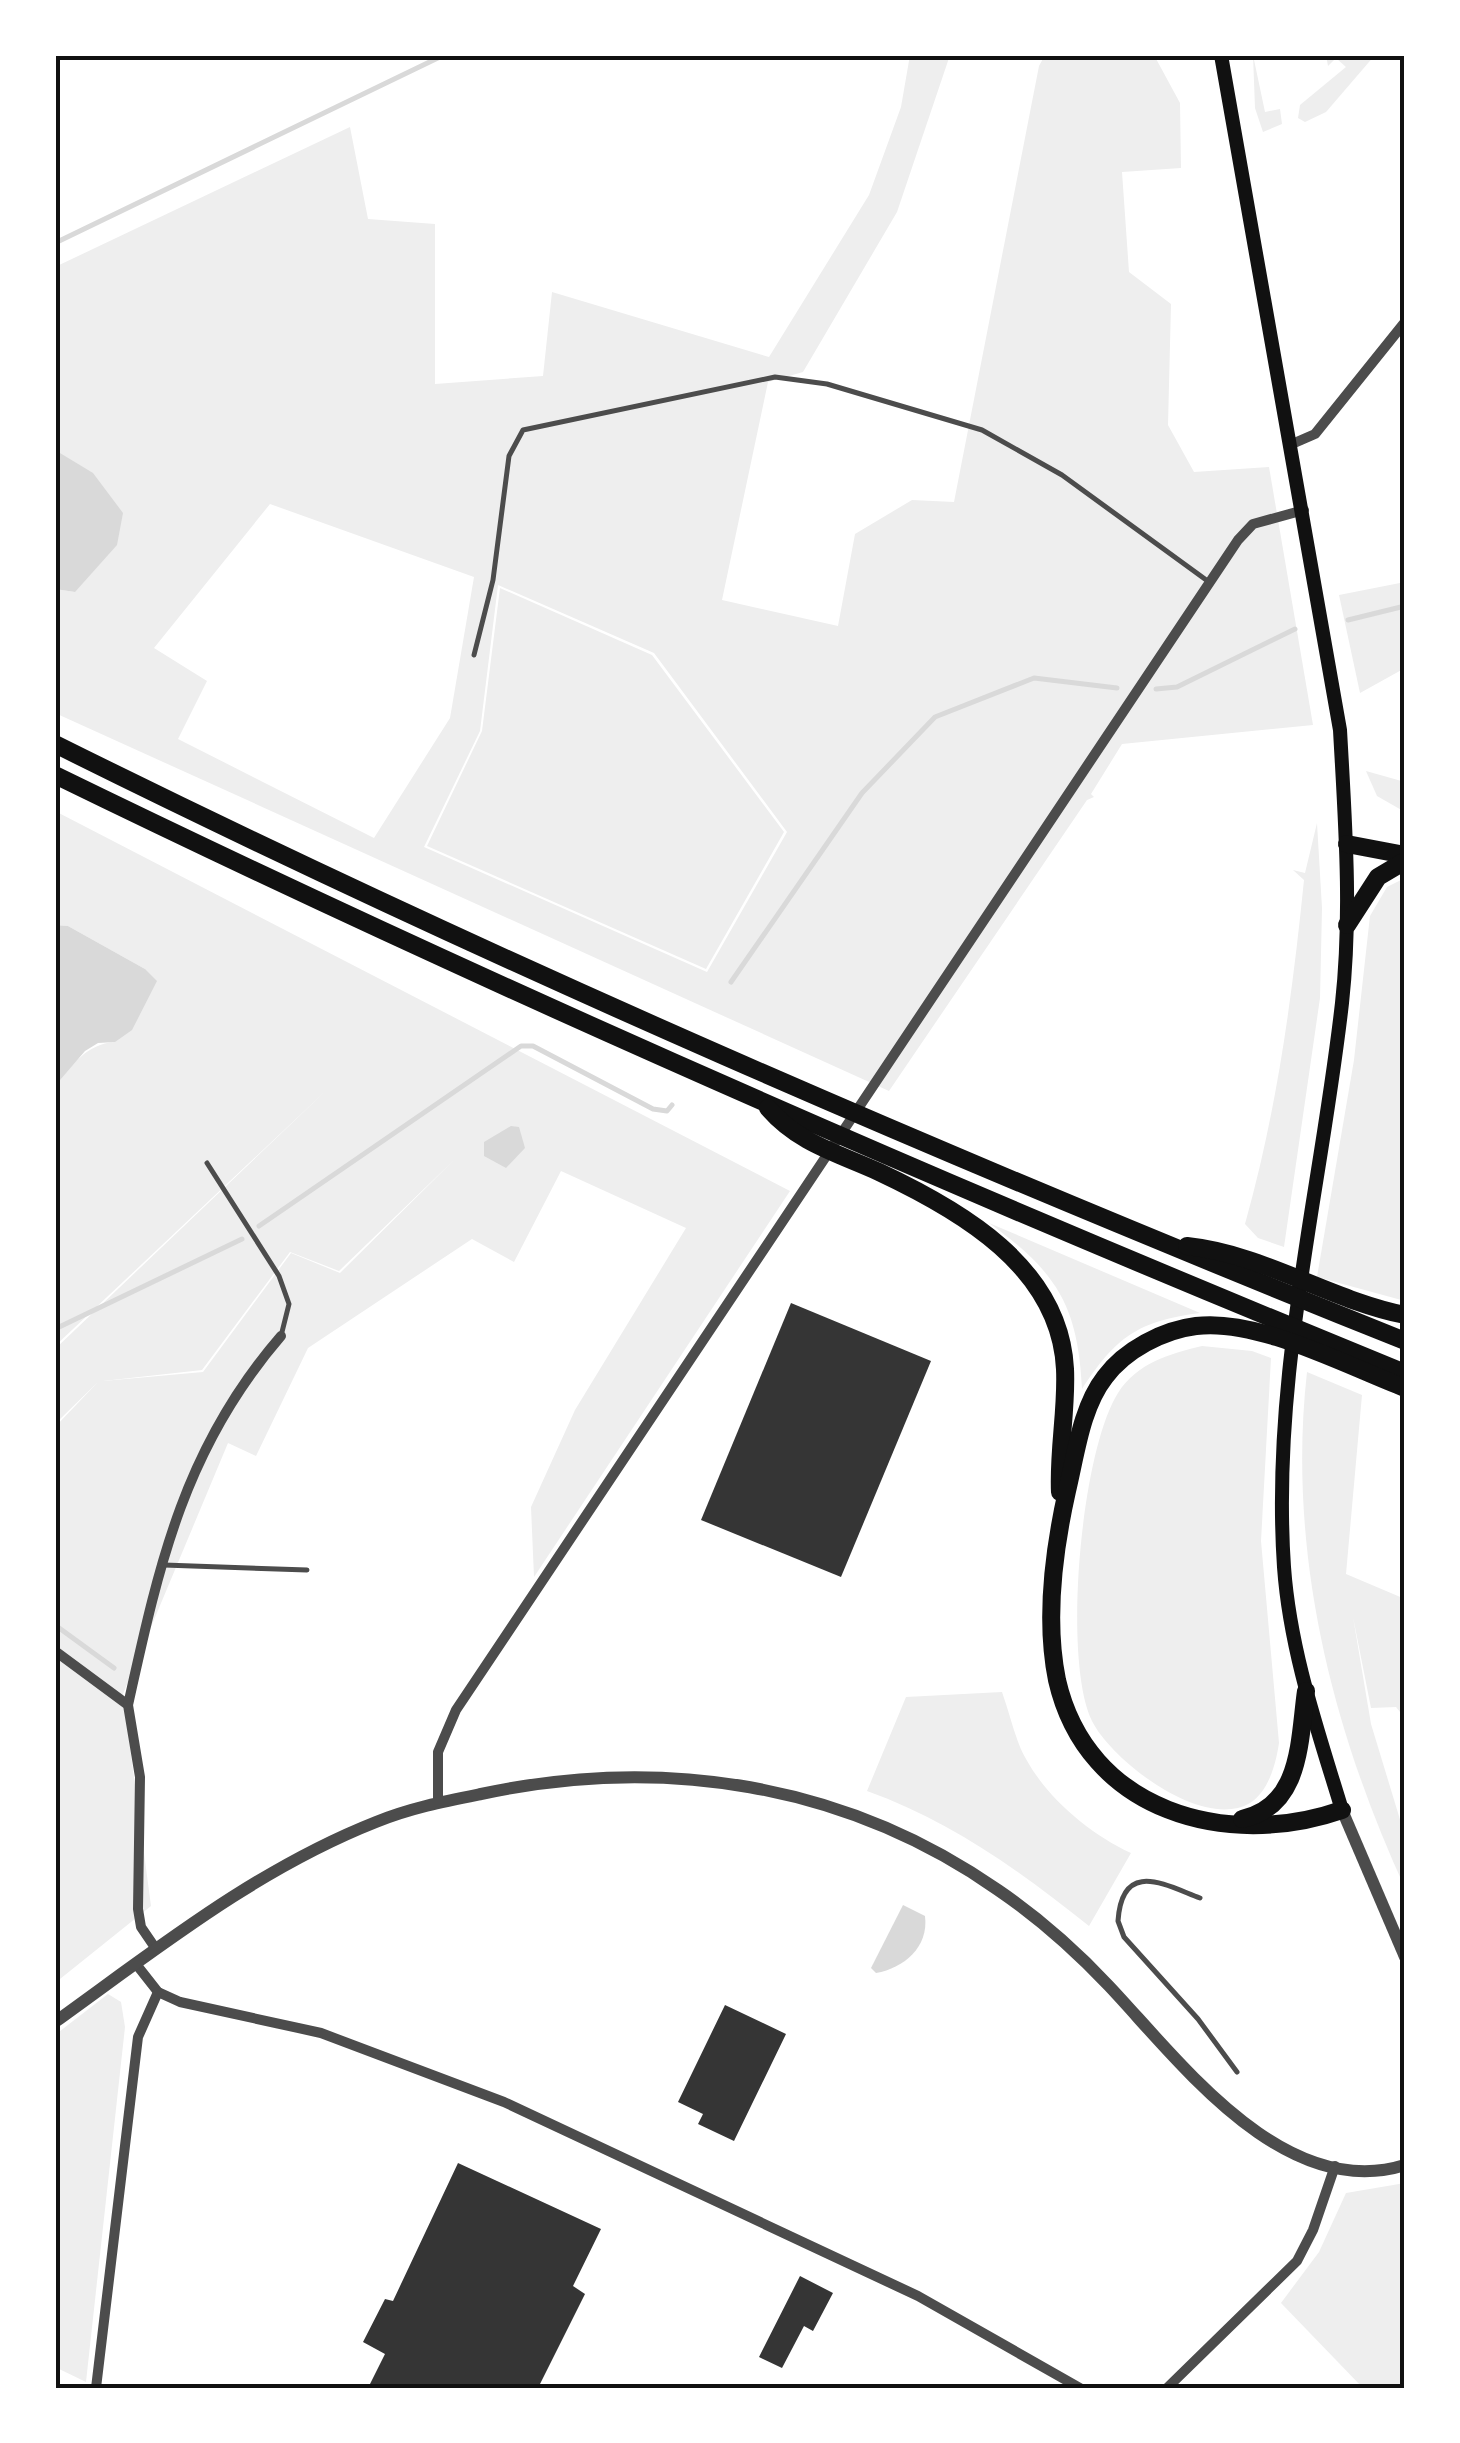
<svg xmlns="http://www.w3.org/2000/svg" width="1460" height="2443" viewBox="0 0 1460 2443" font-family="Signika,sans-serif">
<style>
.green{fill:#eee;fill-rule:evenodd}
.water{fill:#d9d9d9}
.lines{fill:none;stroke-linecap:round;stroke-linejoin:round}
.stream{stroke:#d9d9d9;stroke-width:5}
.building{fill:#353535}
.service{stroke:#4c4c4c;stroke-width:5}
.minor{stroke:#4c4c4c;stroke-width:10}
.tertiary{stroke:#4c4c4c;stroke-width:12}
.secondary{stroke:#111;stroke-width:14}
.motorway{stroke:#111;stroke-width:18}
.neatline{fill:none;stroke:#111;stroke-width:4}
</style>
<rect width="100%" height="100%" fill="#fff"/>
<!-- green -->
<g class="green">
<path d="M910,55H950L897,212L803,372L768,382L722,600L838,626L855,534L912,500L954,502L1039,66L1045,55H1154L1180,103L1181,168L1122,172L1129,272L1171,304L1168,425L1194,472L1269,467L1313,725L1122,744L1091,794L1094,797L1087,800L889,1091L55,713V589L75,592L85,471L55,450V267L350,127L368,219L435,224V384L543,376L552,292L769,357L869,195L901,107ZM270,504L474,577L450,718L374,838L178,739L207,681L154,648ZM498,585L654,653L787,832L707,972L424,847L480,731Z"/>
<path d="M1253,55L1265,112L1280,109L1282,124L1263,132L1255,108Z"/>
<path d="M1326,55H1375L1326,112L1305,122L1298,118L1300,105L1346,67L1336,58L1328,66Z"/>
<path d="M1405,582V668L1360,693L1339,595Z"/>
<path d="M500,588L652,655L784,832L706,969L427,846L482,731Z"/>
<path d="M1366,771L1405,782V812L1377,796Z"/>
<path d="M55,811L790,1191L534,1577L531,1507L575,1410L686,1228L561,1171L514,1262L472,1239L308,1348L256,1456L228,1443L123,1694L151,1906L55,1983V1427L98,1382L55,1424V1349L333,1084L55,1346V1086C74,1064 86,1044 115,1042L145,969L68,926L55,925ZM455,1159L340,1273L291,1253L203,1372L103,1381L202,1370L290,1252L339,1271Z"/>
<path d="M1317,823L1322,908L1320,998L1284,1247L1258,1238L1245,1224C1277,1110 1292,998 1304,880L1293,870L1305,873Z"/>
<path d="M1405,878V1301L1317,1277L1354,1060L1370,916L1387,887Z"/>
<path d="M989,1223L1200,1313C1138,1321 1116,1337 1082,1389C1078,1306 1057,1272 989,1223Z"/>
<path d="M1202,1346L1252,1351L1271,1358L1261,1541L1279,1743C1276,1763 1269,1791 1250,1803C1203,1831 1112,1761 1092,1721C1062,1659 1081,1451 1118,1393C1137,1363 1169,1354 1202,1346Z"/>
<path d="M1307,1372L1362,1395L1346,1574L1405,1599V1718L1396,1707L1371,1708L1353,1617L1371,1724L1405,1836V1888C1331,1727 1287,1550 1307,1372Z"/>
<path d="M1002,1692C1010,1714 1015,1740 1026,1759C1048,1799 1090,1834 1131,1853L1089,1926C1020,1871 951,1821 867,1791L906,1697Z"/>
<path d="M108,1994L121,2002L125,2027L86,2382L55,2367V2035Z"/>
<path d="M1405,2183V2388H1363L1281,2303L1319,2252L1346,2193Z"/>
</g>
<!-- water -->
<g class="water">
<path d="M55,450L93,473L123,513L117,545L75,592L55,589Z"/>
<path d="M55,925L68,926L145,969L157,981L132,1030L115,1042L98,1043L85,1051L55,1086Z"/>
<path d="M511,1126L519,1127L525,1148L506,1168L484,1156V1142Z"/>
<path d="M903,1905L925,1916C929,1947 904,1968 876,1973L871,1968Z"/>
</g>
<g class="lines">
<!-- stream -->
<g class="stream">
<path d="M55,243L444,55"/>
<path d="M1348,620L1405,606"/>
<path d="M1156,689L1177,687L1295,629"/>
<path d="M731,982L862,793L935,717L1034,678L1117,688"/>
<path d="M259,1226L521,1046H533L653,1109L667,1111L672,1105"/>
<path d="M55,1329L242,1239"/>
<path d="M55,1625L114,1668"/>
</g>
</g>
<!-- building -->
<g class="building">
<path d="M791,1303L931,1361L841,1577L701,1520Z"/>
<path d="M725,2005L786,2034L734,2141L698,2124L703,2114L678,2102Z"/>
<path d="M458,2163L601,2229L573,2286L585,2294L538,2388H368L385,2354L363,2342L385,2299L393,2301Z"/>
<path d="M800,2276L833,2293L813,2331L804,2326L782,2368L759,2357Z"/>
</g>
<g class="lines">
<!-- service -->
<g class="service">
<path d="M474,655L493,580L509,456L523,430L775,377L827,384L982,430L1062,475L1209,582"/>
<path d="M207,1163L279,1276L289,1304L281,1336"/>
<path d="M164,1565L307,1570"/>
<path d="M1200,1898C1165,1885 1122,1859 1118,1921L1124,1937L1198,2019L1237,2072"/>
</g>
<!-- minor -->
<g class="minor">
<path d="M1292,444L1315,434L1405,322"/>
<path d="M55,1651L128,1705L140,1777L138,1909L141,1927L156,1949"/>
<path d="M128,1705C159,1565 184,1448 281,1336"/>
<path d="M438,1803V1752L456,1710L1238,540L1253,524L1304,510"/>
<path d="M136,1964L158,1992L180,2002L321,2033L504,2102L918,2296L1080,2388"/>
<path d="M96,2388L138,2037L158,1992"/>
<path d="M1167,2388L1297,2261L1313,2230L1335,2166"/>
</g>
<!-- tertiary -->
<g class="tertiary">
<path d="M1342,1810L1405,1957"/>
<path d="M55,2022C158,1948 257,1869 376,1822C410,1808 446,1801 481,1794C662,1755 845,1783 998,1890C1039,1918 1076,1951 1109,1986C1179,2060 1284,2203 1405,2165"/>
</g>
<!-- secondary -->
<path class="secondary" d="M1221,55L1340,730C1345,821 1352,912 1342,1003C1321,1191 1271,1376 1284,1567C1290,1651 1318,1731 1342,1810"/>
<!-- motorway -->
<g class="motorway">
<path d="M55,744C495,963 949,1158 1405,1341"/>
<path d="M55,775C498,991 949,1187 1405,1373"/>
<path d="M1347,844L1405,855"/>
<path d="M1347,925L1378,877L1405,861"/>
<path d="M768,1108C798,1143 837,1153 879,1172C960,1210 1060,1267 1065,1369C1067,1409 1058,1451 1060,1492"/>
<path d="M1187,1246C1263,1254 1330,1300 1405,1315"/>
<path d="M1342,1810C1227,1850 1087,1812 1057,1680C1045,1621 1054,1549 1067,1491C1076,1454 1081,1408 1105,1377C1125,1350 1163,1330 1196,1326C1258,1318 1347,1366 1405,1388"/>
<path d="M1242,1819C1302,1806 1299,1740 1306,1691"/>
</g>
</g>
<!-- border -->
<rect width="1460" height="2443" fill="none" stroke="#ffffff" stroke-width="115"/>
<rect x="58" y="58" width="1344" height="2328" class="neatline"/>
</svg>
